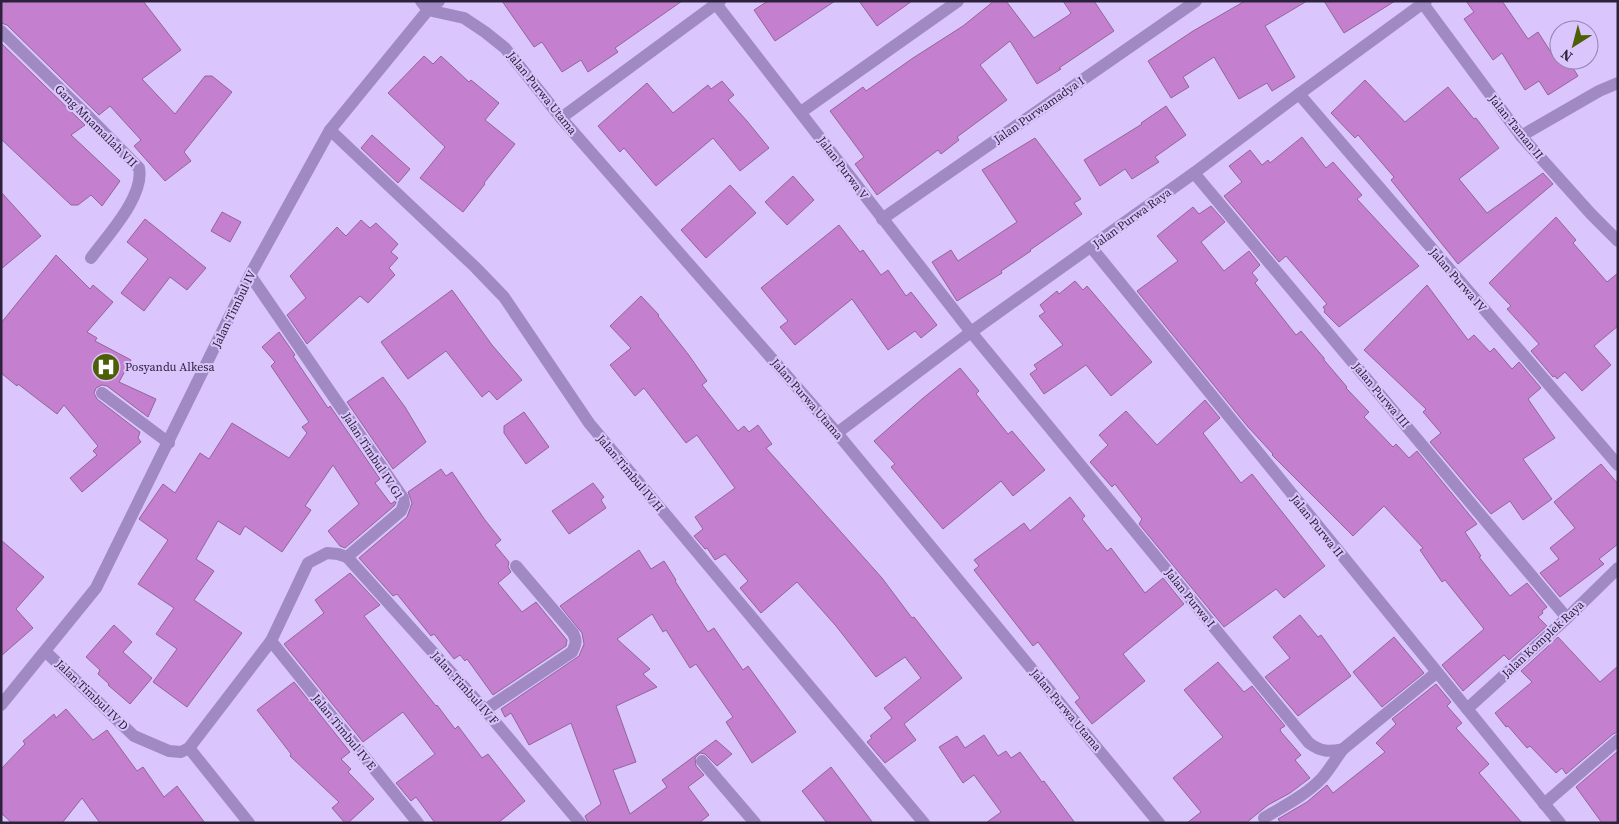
<svg xmlns="http://www.w3.org/2000/svg" width="1619" height="824" viewBox="0 0 1619 824" font-family="'Source Serif 4',serif">
<style>
.building{fill:#c57fcf;stroke:#93659a}
.lines{fill:none;stroke-linecap:round;stroke-linejoin:round}
.minor{stroke:#a18ac4;stroke-width:12}
.labels{text-anchor:middle;stroke-width:4;stroke-linejoin:round;paint-order:stroke}
.street-label{font-size:12px;fill:#2d223c;stroke:#dac5fc}
.poi-label{font-size:12px;fill:#2d223c;stroke:#dac5fc;text-anchor:start}
</style>
<rect width="100%" height="100%" fill="#dac5fc"/>
<!-- building -->
<g class="building">
<path d="M1,1H143L181,50L142,79L175,114L205,76H212L232,92L184,152L191,161L165,181L134,146L141,140L110,106L99,115L7,25L1,23Z"/>
<path d="M502,1H682L615,48L618,52L588,72L581,60L562,72L542,42L534,47Z"/>
<path d="M768,1H835L775,41L754,10Z"/>
<path d="M859,1H912L877,26Z"/>
<path d="M994,1H1006L1034,38L1069,15L1071,13L1063,1H1094L1114,31L1059,68L1061,69L1037,84L1010,41L980,65L1007,100L957,137L959,140L941,154L938,150L877,195L855,164L864,157L830,111L863,87L866,91L913,58L963,26Z"/>
<path d="M1245,1H1307L1265,26L1295,77L1272,91L1267,83L1239,99L1214,57L1183,77L1189,87L1171,98L1148,61L1193,31Z"/>
<path d="M1324,1H1395L1344,33Z"/>
<path d="M1466,1H1502L1528,39L1538,32L1556,60H1568L1578,76L1548,95L1539,81L1525,90L1502,53L1493,60L1464,19L1474,12Z"/>
<path d="M1,43L85,125L71,135L120,181L102,206L91,195L78,205H71L1,139Z"/>
<path d="M424,56L433,64L441,56L469,82L471,80L499,103L485,120L515,144L484,183L485,184L463,212L420,178L445,147L388,93Z"/>
<path d="M1365,80L1405,122L1448,87L1474,119L1476,118L1499,148L1459,179L1487,213L1543,173L1553,184L1458,264L1391,180L1394,177L1358,135L1355,138L1331,113Z"/>
<path d="M722,81L734,95L728,100L747,121L769,148L740,171L713,138L656,186L624,148L620,152L598,126L647,83L673,113L708,85L711,89Z"/>
<path d="M1166,106L1186,135L1155,157L1159,162L1132,179L1125,169L1100,186L1084,160L1142,124L1141,123Z"/>
<path d="M372,135L410,169L398,183L361,148Z"/>
<path d="M1302,137L1326,168L1333,162L1362,195L1357,199L1419,266L1339,327L1324,312L1325,310L1323,307L1327,304L1286,256L1279,262L1224,196L1242,182L1229,166L1250,150L1262,165L1268,160L1270,163Z"/>
<path d="M1035,138L1081,199L1074,203L1082,214L1030,250L1031,251L1001,271L1002,273L957,301L932,262L951,250L958,261L1017,222L982,170Z"/>
<path d="M793,176L814,200L787,225L765,202Z"/>
<path d="M730,185L756,213L706,258L681,230Z"/>
<path d="M1,192L41,236L1,269Z"/>
<path d="M1211,206L1225,222L1201,242L1224,271L1249,251L1260,265L1252,273L1258,280L1255,283L1296,335L1301,331L1324,358V360L1347,387L1346,388L1369,412L1364,417L1393,447L1396,444L1409,458L1417,451L1477,524L1465,532L1481,556L1479,557L1510,596L1527,583L1547,607L1542,611L1543,613L1538,617L1547,626L1509,660L1504,655L1463,691L1442,665L1484,629L1445,580L1442,582L1420,550L1423,548L1384,506L1353,536L1272,455L1273,454L1248,427L1137,291L1178,261L1157,236L1193,207L1199,214Z"/>
<path d="M222,212L241,222L230,242L211,231Z"/>
<path d="M1556,217L1576,240L1573,243L1607,282L1618,273V326L1594,346L1611,365L1582,391L1565,372L1557,379L1555,376L1553,377L1531,351L1539,344L1507,309L1511,306L1489,283Z"/>
<path d="M145,219L206,268L187,290L170,277L144,311L121,293L148,259L127,242Z"/>
<path d="M361,220L370,228L376,223L398,244L391,252L398,258L389,268L395,275L368,303L360,296L307,344L287,315L306,298L290,276L337,227L346,236Z"/>
<path d="M839,225L860,252L863,250L881,275L888,270L906,296L911,292L937,325L921,338L915,331L888,350L852,299L795,345L780,327L788,321L761,288Z"/>
<path d="M56,255L90,289L93,285L113,302L87,332L97,338L95,341L131,360L119,382L156,399L148,417L107,386L102,385L96,388L94,393L97,399L140,432L138,438L141,442L82,492L70,478L97,455L93,451L98,446L64,405L57,414L18,384L17,386L1,373V323Z"/>
<path d="M1075,281L1083,290L1087,286L1152,362L1111,396L1086,365L1044,394L1030,374L1037,369L1034,365L1063,345L1039,316L1045,312L1040,305L1057,291L1059,294Z"/>
<path d="M1427,285L1468,340L1474,335L1490,352L1494,348L1512,369L1519,362L1541,388L1528,399L1555,438L1523,459L1552,499L1523,520L1510,501L1491,514L1430,442L1441,433L1423,412L1426,409L1364,350Z"/>
<path d="M452,290L492,345L522,380L497,400L489,391L482,397L446,351L408,379L381,342Z"/>
<path d="M641,296L659,315L658,316L688,354L707,381L702,385L738,431L744,426L749,432L758,425L772,444L766,448L882,578L912,618L914,617L962,678L904,724L916,740L885,763L867,742L872,738L870,736L892,718L884,708L921,678L905,657L876,677L836,626L797,582L761,613L740,588L748,581L725,554L715,560L707,548L705,549L694,536L703,529L695,517L735,488L697,435L686,443L644,388L635,396L610,365L631,348L610,326Z"/>
<path d="M279,332L295,355L293,356L328,408L330,406L380,479L375,483L391,504L395,501L396,503L394,506L345,548L340,546L328,531L359,504L333,465L305,506L311,510L282,552L245,526L240,535L218,521L196,559L214,571L194,600L242,633L187,707L153,682L177,649L156,634L174,608L138,584L168,540L139,519L163,484L175,493L200,453L209,459L232,423L289,458L307,433L302,427L309,422L271,366L275,362L262,347Z"/>
<path d="M960,368L979,391L976,394L1008,434L1012,431L1045,470L1013,496L1001,481L943,529L891,467L895,464L874,441L922,399Z"/>
<path d="M383,377L405,407L426,442L393,469L347,402Z"/>
<path d="M1205,400L1220,418L1203,433L1241,483L1252,474L1325,566L1284,598L1276,589L1224,627L1139,524L1142,519L1115,484L1112,487L1090,462L1108,445L1099,435L1126,411L1157,445Z"/>
<path d="M524,412L549,447L526,464L504,433V426Z"/>
<path d="M1601,464L1618,484V544L1599,559L1604,564L1560,597L1540,573L1559,559L1550,548L1575,528L1554,502Z"/>
<path d="M441,469L446,476L452,472L485,520L501,540L495,545L509,562L508,567L511,572L498,583L522,612L536,602L567,640L566,646L493,695L467,659L465,661L460,655L454,659L434,634L431,636L397,594L393,596L359,558L407,517L412,503L408,492Z"/>
<path d="M593,483L604,497L601,500L606,508L569,534L552,511Z"/>
<path d="M1070,497L1085,516L1082,519L1107,551L1111,548L1145,593L1163,578L1184,604L1123,654L1145,681L1092,724L1075,702L1080,698L1038,642L1033,646L974,570L979,566L974,560L1024,523L1030,531Z"/>
<path d="M1,540L44,577L16,609L33,628L1,656Z"/>
<path d="M639,550L651,569L664,561L676,580L675,581L708,632L714,628L743,670L748,666L796,732L752,763L726,722L733,717L696,664L690,668L666,630L663,632L652,614L617,639L650,669L643,674L657,687L616,706L636,762L613,770L630,814L667,787L662,780L716,740L732,754L717,766L705,754L700,753L695,758L696,766L704,775L688,787L709,815L699,823H588L585,816L601,804L571,723L529,745L511,713L505,717L501,709L579,656L584,644L582,633L560,606Z"/>
<path d="M350,573L380,605L364,616L436,706L437,705L455,729L458,726L482,758L488,754L525,801L498,823H435L416,797L411,801L396,783L435,754L403,712L363,742L284,644L324,613L315,600Z"/>
<path d="M1300,615L1318,637L1321,635L1351,676L1298,716L1265,677L1290,658L1273,637Z"/>
<path d="M114,625L132,642L123,652L152,678L130,704L108,685L109,684L98,674L100,670L86,657Z"/>
<path d="M1394,637L1424,673L1382,707L1353,672Z"/>
<path d="M1558,637L1600,682L1618,666V732L1613,734L1566,774L1562,768L1556,773L1530,746L1527,748L1508,726L1506,727L1495,713L1532,682L1521,671Z"/>
<path d="M1218,662L1244,692L1252,686L1285,726L1280,729L1281,732L1301,755L1295,760L1310,778L1290,793L1268,805L1246,823H1187L1201,812L1173,778L1223,737L1184,690Z"/>
<path d="M294,682L350,752L341,759L351,769L348,772L374,799L348,823H345L332,808L339,802L290,756L291,754L257,710Z"/>
<path d="M1436,684L1451,702L1447,706L1462,723L1456,728L1489,764L1479,773L1522,823H1281L1278,819L1307,802L1327,785L1333,793L1385,752L1376,743L1396,724L1392,719Z"/>
<path d="M66,709L93,740L107,730L137,771L143,767L164,797L177,786L205,823H100L82,798L62,823H12L1,813V769L25,744L23,741L54,714L56,718Z"/>
<path d="M984,735L998,756L1006,751L1011,758L1020,752L1042,782L1044,781L1075,823H986L1001,812L974,775L963,783L939,747L957,736L965,748Z"/>
<path d="M1618,751V823H1602L1576,787Z"/>
<path d="M831,767L873,823H827L802,791Z"/>
</g>
<g class="lines">
<!-- minor -->
<g class="minor">
<path d="M421,1L428,10L464,18L485,32L505,48L561,118L837,433L1159,823"/>
<path d="M1421,1L1521,136L1591,214L1618,241"/>
<path d="M716,4L971,332L1309,743C1321,752 1329,752 1343,749L1436,673"/>
<path d="M1,31L89,117L139,168C145,196 107,236 91,258"/>
<path d="M1299,94L1618,465"/>
<path d="M801,112L958,1"/>
<path d="M561,118L720,1"/>
<path d="M330,130L475,267L504,297L589,423L924,823"/>
<path d="M1521,136L1599,91L1618,83"/>
<path d="M1194,173L1567,618"/>
<path d="M882,219L1196,1"/>
<path d="M1091,247L1560,823"/>
<path d="M250,275L403,498L404,504L401,511L347,557"/>
<path d="M102,393L169,443"/>
<path d="M837,433L971,332L1194,173L1299,94L1426,1"/>
<path d="M271,641L418,823"/>
<path d="M46,652L134,736L169,751L181,752L189,748L249,823"/>
<path d="M1,705L96,588L250,275L330,130L428,10L439,1"/>
<path d="M1467,709L1567,618L1618,568"/>
<path d="M485,710L572,652C576,644 577,641 573,633L516,566"/>
<path d="M189,748L271,641L308,563L327,553L338,554L347,557L485,710L580,823"/>
<path d="M702,761L755,823"/>
<path d="M1544,804L1618,740"/>
<path d="M1264,818C1284,806 1306,795 1322,778C1330,769 1336,758 1343,749"/>
</g>
</g>
<!-- icons -->
<defs>
<symbol id="hospital-disc" viewBox="-11 -11 22 22"><circle r="9.5" fill="#4c5f06" stroke="#dac5fc"/><path d="M-5-5h3v3.5h4V-5h3V5h-3V1.5h-4V5h-3Z" fill="#fff"/></symbol>
</defs>
<g fill-rule="evenodd">
<use href="#hospital-disc" x="90" y="351" width="32" height="32"/>
</g>
<g class="labels">
<!-- street labels -->
<g class="street-label">
<text transform="translate(542 93) rotate(51)" y="4">Jalan Purwa Utama</text>
<text transform="translate(1039 110) rotate(-35)" y="4">Jalan Purwamadya I</text>
<text transform="translate(96 126) rotate(45)" y="4">Gang Muamallah VII</text>
<text transform="translate(1516 127) rotate(51)" y="4">Jalan Taman II</text>
<text transform="translate(843 168) rotate(53)" y="4">Jalan Purwa V</text>
<text transform="translate(1132 218) rotate(-36)" y="4">Jalan Purwa Raya</text>
<text transform="translate(1458 280) rotate(49)" y="4">Jalan Purwa IV</text>
<text transform="translate(234 309) rotate(-64)" y="4">Jalan Timbul IV</text>
<text transform="translate(1381 395) rotate(50)" y="4">Jalan Purwa III</text>
<text transform="translate(807 399) rotate(49)" y="4">Jalan Purwa Utama</text>
<text transform="translate(373 456) rotate(57)" y="4">Jalan Timbul IV G1</text>
<text transform="translate(630 473) rotate(50)" y="4">Jalan Timbul IV H</text>
<text transform="translate(1317 526) rotate(51)" y="4">Jalan Purwa II</text>
<text transform="translate(1190 598) rotate(51)" y="4">Jalan Purwa I</text>
<text transform="translate(1543 639) rotate(-43)" y="4">Jalan Komplek Raya</text>
<text transform="translate(465 688) rotate(48)" y="4">Jalan Timbul IV F</text>
<text transform="translate(92 695) rotate(44)" y="4">Jalan Timbul IV D</text>
<text transform="translate(1066 710) rotate(50)" y="4">Jalan Purwa Utama</text>
<text transform="translate(344 732) rotate(51)" y="4">Jalan Timbul IV E</text>
</g>
<!-- poi labels -->
<g class="poi-label">
<text x="125" y="371">Posyandu Alkesa</text>
</g>
</g>
<!-- border -->
<rect width="1619" height="824" fill="none" stroke="#2d223c" stroke-width="5"/>
<!-- north arrow -->
<g transform="translate(1574 45) rotate(216)"><circle r="24" fill="#dac5fc" stroke="#9584af"/>
<path d="M0-4L9 19L0 12L-9 19Z" fill="#4c5f06"/>
<text y="-8" font-size="14" font-weight="bold" text-anchor="middle" fill="#2d223c">N</text>
</g>
</svg>
